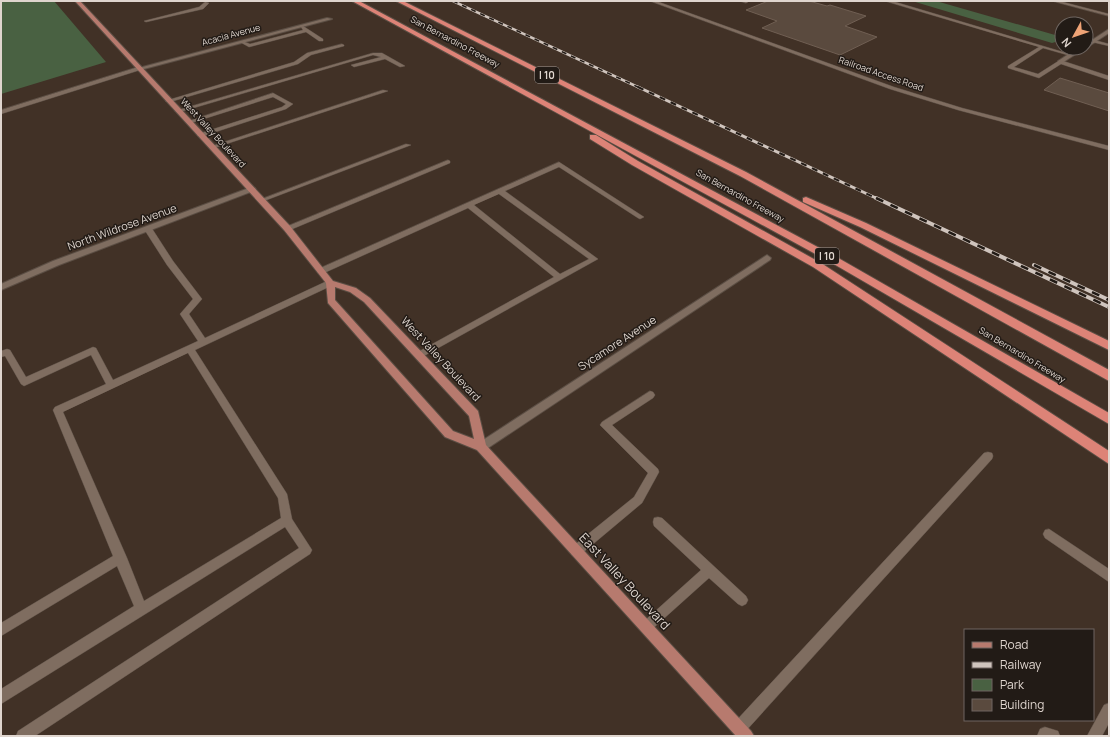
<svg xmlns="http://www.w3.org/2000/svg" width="1110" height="737" viewBox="0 0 1110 737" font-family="Manrope,sans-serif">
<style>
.green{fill:#496142}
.building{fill:#5a4a3e;stroke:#705f53}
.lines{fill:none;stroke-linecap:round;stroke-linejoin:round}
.service-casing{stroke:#5b4e44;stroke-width:1}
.minor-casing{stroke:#5b4e44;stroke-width:2}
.primary-casing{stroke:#5b4e44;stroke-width:2}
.motorway-casing{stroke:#5b4e44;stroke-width:2}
.service{fill:#7f6d60;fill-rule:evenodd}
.minor{fill:#7f6d60;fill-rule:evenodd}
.primary{fill:#b77a6e;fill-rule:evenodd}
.motorway{fill:#dd8377;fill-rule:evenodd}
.rail-far2-casing{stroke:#cfc4bd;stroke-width:2.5}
.rail-far1-casing{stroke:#cfc4bd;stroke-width:3}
.rail-casing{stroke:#cfc4bd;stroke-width:4}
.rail-far2{stroke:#221b16;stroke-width:1.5;stroke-dasharray:5;stroke-linecap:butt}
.rail-far1{stroke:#221b16;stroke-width:2;stroke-dasharray:6;stroke-linecap:butt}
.rail{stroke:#221b16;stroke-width:2.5;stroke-dasharray:8;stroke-linecap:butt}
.labels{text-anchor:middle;stroke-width:3;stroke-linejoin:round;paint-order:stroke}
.far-street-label{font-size:9px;fill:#dfd5ce;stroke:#221b16}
.shield{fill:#221b16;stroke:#a69d97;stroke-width:1}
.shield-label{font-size:10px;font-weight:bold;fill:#dfd5ce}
.street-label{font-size:11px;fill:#dfd5ce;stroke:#221b16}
.near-street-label{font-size:13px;fill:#dfd5ce;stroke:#221b16}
</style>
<rect width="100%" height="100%" fill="#413126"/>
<!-- green -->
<g class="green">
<path d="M1,1H54L106,62L1,94Z"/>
<path d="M912,1H936L1062,37V40L1052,43Z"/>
</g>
<!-- building -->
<g class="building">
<path d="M768,1H809L827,6L830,5L866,16L845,26L877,37L840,55L762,28L777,21L746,10Z"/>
<path d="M1060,78L1109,93V111L1044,90Z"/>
</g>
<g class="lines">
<defs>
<g id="service">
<path d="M650,1H656L894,87L962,108L1109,146V150L958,110L890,89Z"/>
<path d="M740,1H747L748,2L746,3Z"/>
<path d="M885,1H892L1073,55L1071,56L1043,48L1014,67L1038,74L1060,60L1109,76V80L1061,64L1039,78L1008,68V66L1039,47Z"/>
<path d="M1052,1H1059L1109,14V16Z"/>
<path d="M205,2L209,3L203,9L146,22L144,21L199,7Z"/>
<path d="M303,26L323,39V41H319L306,32L249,47L240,42L242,41L250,44L303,30L301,27Z"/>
<path d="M1094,40L1109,44V46L1092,42V41Z"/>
<path d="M342,44L344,45V46L311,55L298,64L170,102L165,101L294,62L307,53Z"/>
<path d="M373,53H382L405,66L400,67L385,59L354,67L351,65L381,57L373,55L180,112L175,111Z"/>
<path d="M138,67L141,69L140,70L1,114V110Z"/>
<path d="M383,90L388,91L214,148L209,147Z"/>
<path d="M273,93L293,104L286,109L200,137L197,135L198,134L282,107L286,104L273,97L191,123L186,122Z"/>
<path d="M406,144L411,145L264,201H260L259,200Z"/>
<path d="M448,160L450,161V163L290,230H287L283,228Z"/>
<path d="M559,162L644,217L640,219L638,218L559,167L505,191L598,259L422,357L419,358L415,355L416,353L554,277L468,208L324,273H318L317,271L318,269ZM499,194L589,259L560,274L474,205Z"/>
<path d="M145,227H151L173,261L202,299L189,314L205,338L327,281H333L334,283L333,285L195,350L287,494L292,519L312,550L310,554L35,736H16L18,731L299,548L285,527L1,704V689L134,606L117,566L1,636V623L113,556L53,410L55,407L106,384L91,355L24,386L21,384L5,356L1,357V351L7,349L10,350L26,377L93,347L96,348L113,380L198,341L180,314L193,299L167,265L144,229ZM188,353L278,498L281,518L144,601L127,558L63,412Z"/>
<path d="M650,391L653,392L655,395L653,398L612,425L658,469L659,472L642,503L580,555L576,556L572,555L570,551L572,547L634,497L648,473L600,425L602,422Z"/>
<path d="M988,452L992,453L993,456L992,459L744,733L739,735L734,733L732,728L734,723L984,453Z"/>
<path d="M658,517L662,518L746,596L748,600L746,604L742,606L738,604L709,578L650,631L646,633L642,631L640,627L642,623L701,570L654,526L653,522L654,518Z"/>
<path d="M1049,529L1109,569V582L1045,538L1043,534L1045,530Z"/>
<path d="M1109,703V723L1102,736H1087L1104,705Z"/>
<path d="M1045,727L1058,731L1060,736H1037L1040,729Z"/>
</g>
<g id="minor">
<path d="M327,18L332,19L140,70L135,69Z"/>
<path d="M1109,29V33L1086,48V44Z"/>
<path d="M1078,48H1085L1062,63H1058V61Z"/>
<path d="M249,188H255L256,190L59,265L1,290V284L53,261Z"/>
<path d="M767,255L771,258L770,260L485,450L481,452L477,450L475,447L477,444Z"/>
</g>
<path id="primary" d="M75,1H80L290,226L333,281L356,288L370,298L478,411L486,445L751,731L754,736H736L477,450L445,437L328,303L326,283L284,230ZM335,287L350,292L364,302L469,416L474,439L453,431L335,300Z"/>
<g id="motorway">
<path d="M352,1H359L840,259L1109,413V424L832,263Z"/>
<path d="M396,1H403L746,172L1109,370V381L740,176Z"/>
<path d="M590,135H596L638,161L821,263L1109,451V464L813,267L632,165L590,139Z"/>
<path d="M806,197L866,223L1109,341V350L860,227L803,202V198Z"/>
</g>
</defs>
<!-- service casing -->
<use href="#service" class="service-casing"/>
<!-- minor casing -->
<use href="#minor" class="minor-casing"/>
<!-- primary casing -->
<use href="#primary" class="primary-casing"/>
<!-- motorway casing -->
<use href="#motorway" class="motorway-casing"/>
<!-- service -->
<use href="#service" class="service"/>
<!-- minor -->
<use href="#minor" class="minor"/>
<!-- primary -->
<use href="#primary" class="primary"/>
<!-- motorway -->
<use href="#motorway" class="motorway"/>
<defs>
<path id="rail-far2" d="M453,1L640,88"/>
<path id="rail-far1" d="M638,87L878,199"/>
<g id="rail">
<path d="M876,198L1109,307"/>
<path d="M1034,265L1109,300"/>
</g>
</defs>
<!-- rail-far2 casing -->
<use href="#rail-far2" class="rail-far2-casing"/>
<!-- rail-far1 casing -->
<use href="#rail-far1" class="rail-far1-casing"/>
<!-- rail casing -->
<use href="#rail" class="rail-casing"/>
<!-- rail-far2 -->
<use href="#rail-far2" class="rail-far2"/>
<!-- rail-far1 -->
<use href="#rail-far1" class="rail-far1"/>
<!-- rail -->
<use href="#rail" class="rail"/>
</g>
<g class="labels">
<!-- far-street labels -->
<g class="far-street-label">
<text transform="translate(231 35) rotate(-15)" y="3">Acacia Avenue</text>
<text transform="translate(455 42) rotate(28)" y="3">San Bernardino Freeway</text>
<text transform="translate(881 74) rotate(19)" y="3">Railroad Access Road</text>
<text transform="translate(213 133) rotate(47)" y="3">West Valley Boulevard</text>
<text transform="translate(740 196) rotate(29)" y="3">San Bernardino Freeway</text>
<text transform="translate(1022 355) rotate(31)" y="3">San Bernardino Freeway</text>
</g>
<!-- shield labels -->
<g class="shield">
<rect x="535" y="67" width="24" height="16" rx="3"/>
<rect x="815" y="248" width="24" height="16" rx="3"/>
</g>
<g class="shield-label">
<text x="547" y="79">I 10</text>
<text x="827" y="260">I 10</text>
</g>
<!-- street labels -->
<g class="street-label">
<text transform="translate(122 227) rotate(-20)" y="4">North Wildrose Avenue</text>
<text transform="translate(617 343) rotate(-33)" y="4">Sycamore Avenue</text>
<text transform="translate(441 359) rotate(47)" y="4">West Valley Boulevard</text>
</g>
<!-- near-street labels -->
<g class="near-street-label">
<text transform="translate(625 581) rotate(47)" y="5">East Valley Boulevard</text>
</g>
</g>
<!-- border -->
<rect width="1110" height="737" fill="none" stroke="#dfd5ce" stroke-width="4"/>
<!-- legend -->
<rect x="964" y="629" width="130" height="92" fill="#221b16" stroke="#6e6560"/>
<rect x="972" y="642" width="20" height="6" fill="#b77a6e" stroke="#6e6560"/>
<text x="1000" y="649" font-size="12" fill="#dfd5ce">Road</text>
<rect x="972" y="662" width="20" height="6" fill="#cfc4bd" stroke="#6e6560"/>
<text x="1000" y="669" font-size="12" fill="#dfd5ce">Railway</text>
<rect x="972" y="679" width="20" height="12" fill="#496142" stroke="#6e6560"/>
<text x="1000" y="689" font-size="12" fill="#dfd5ce">Park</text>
<rect x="972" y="699" width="20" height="12" fill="#5a4a3e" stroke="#6e6560"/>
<text x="1000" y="709" font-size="12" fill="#dfd5ce">Building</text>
<!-- north arrow -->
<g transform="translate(1074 36) rotate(230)"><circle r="19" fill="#221b16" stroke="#6e6560"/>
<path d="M0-3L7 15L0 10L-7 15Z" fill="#efa376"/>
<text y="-6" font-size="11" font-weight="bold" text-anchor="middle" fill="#dfd5ce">N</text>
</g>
</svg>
